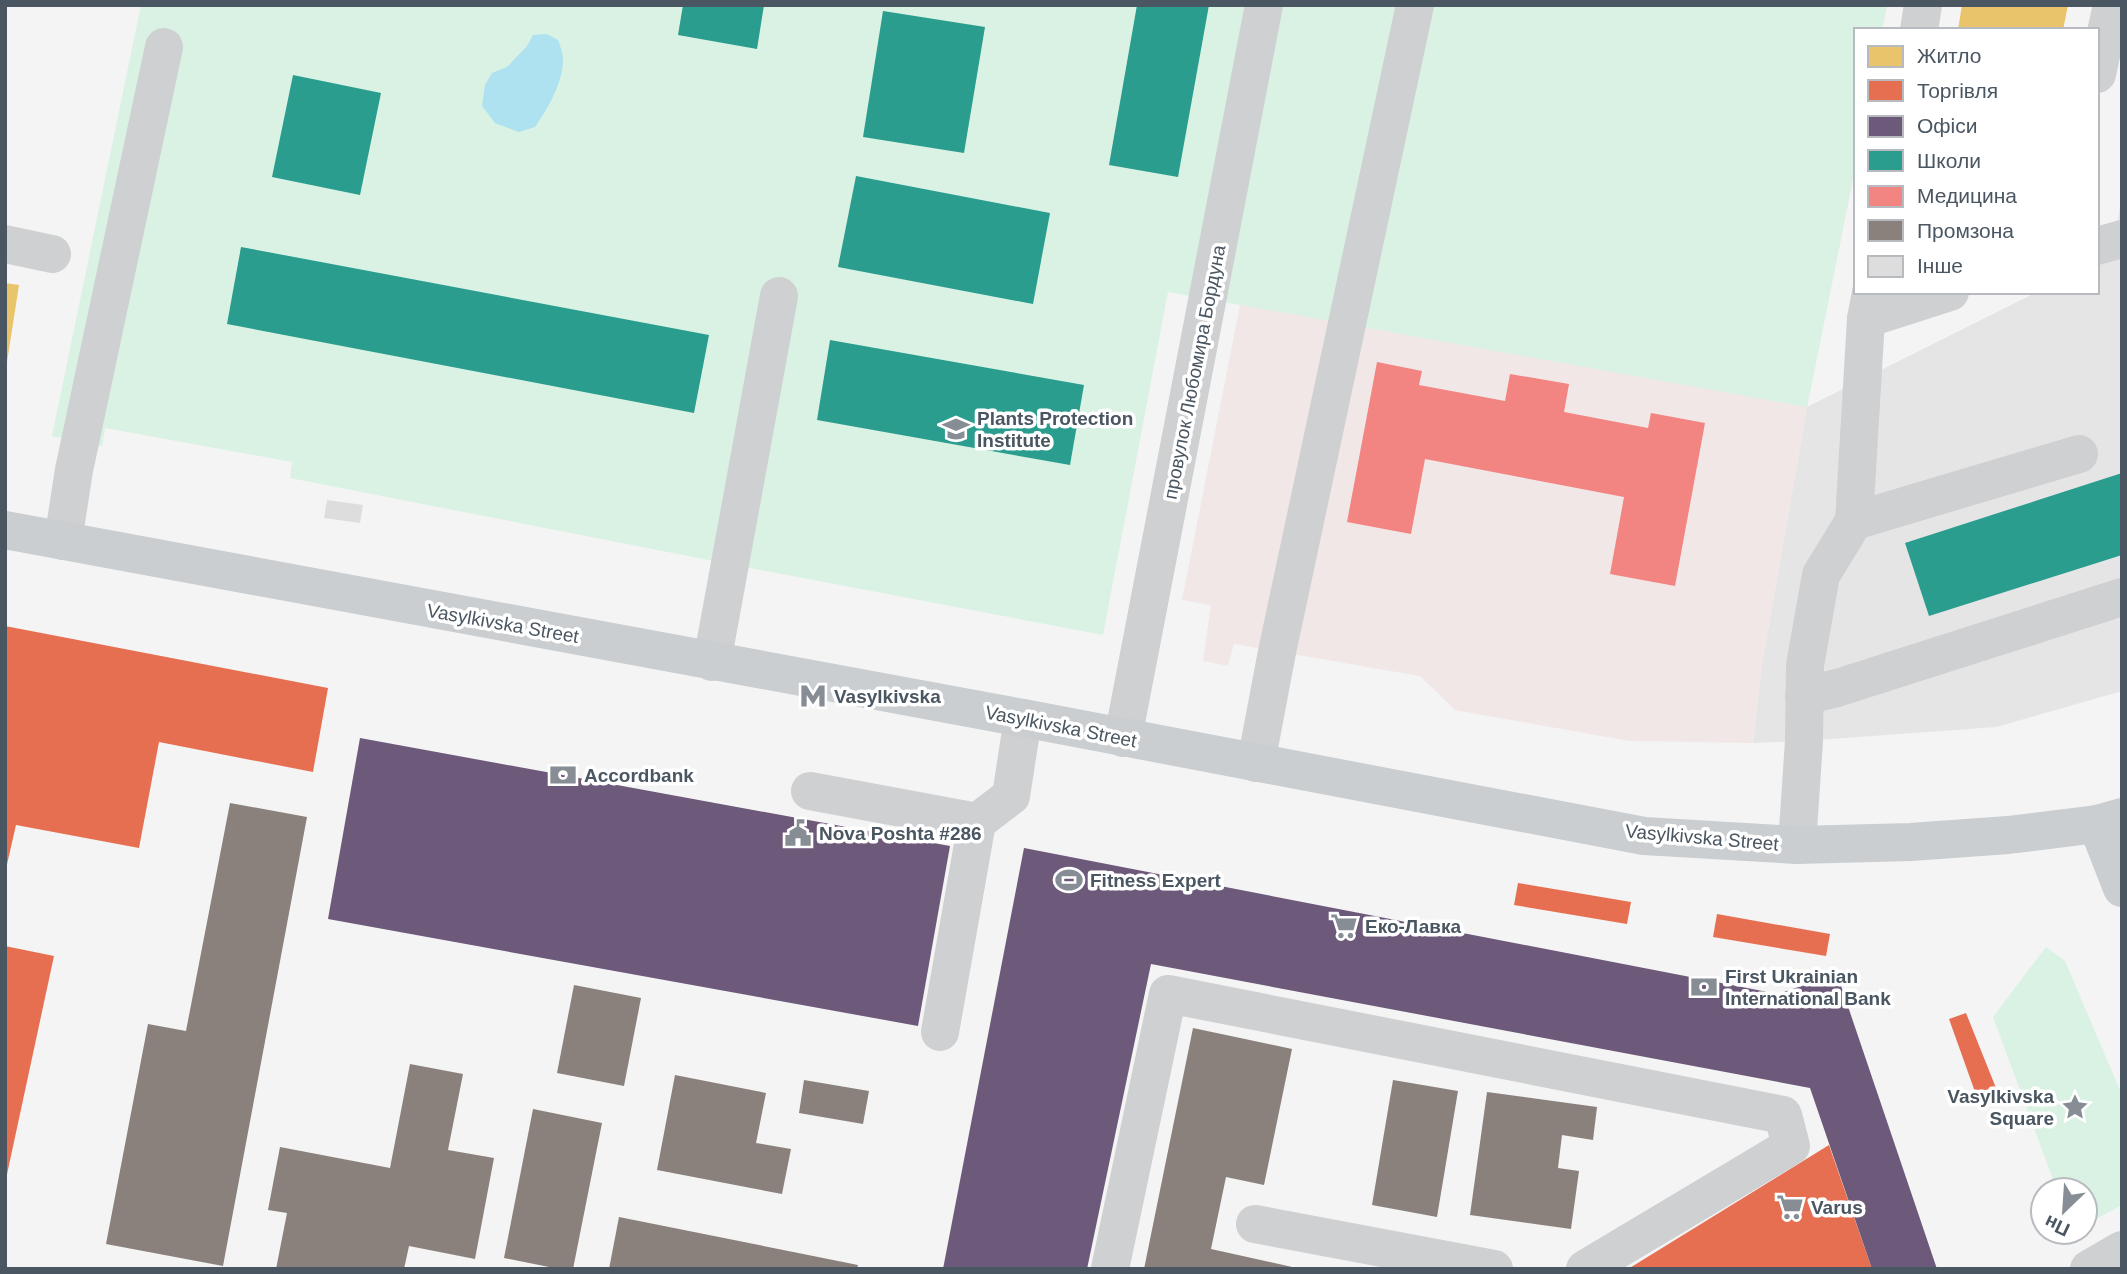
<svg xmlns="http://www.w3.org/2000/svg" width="2127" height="1274" viewBox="0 0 2127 1274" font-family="Arial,sans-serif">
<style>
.education{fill:#e6e5e6}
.medical{fill:#f1e7e6}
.green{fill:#d9f2e3}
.water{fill:#aee2f0}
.homes{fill:#e9c46a}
.shops{fill:#e76f51}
.offices{fill:#6d597a}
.schools{fill:#2a9d8f}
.health{fill:#f28482}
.industry{fill:#8a817c}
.building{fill:#ddddde}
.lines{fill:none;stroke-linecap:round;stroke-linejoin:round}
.minor{stroke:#ced0d2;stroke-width:38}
.major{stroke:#caced1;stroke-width:38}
.labels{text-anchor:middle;stroke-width:7;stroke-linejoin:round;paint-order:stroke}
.street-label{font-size:19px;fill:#4a5661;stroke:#fff}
.poi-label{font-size:19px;font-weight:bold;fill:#4a5661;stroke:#fff;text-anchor:start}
</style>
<rect width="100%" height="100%" fill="#f4f4f4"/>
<!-- education -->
<path class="education" d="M2122,197V691L1996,727L1804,741L1753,743L1762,664L1807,407L2037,292H2097V262L2111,255Z"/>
<!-- medical -->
<path class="medical" d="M1299,5H1887L1882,30H1856V164L1807,407L1762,664L1753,743L1629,741L1455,710L1420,676L1234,644L1228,666L1203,661L1211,605L1182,600Z"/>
<!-- green -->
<g class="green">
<path d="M141,5H1887L1882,30H1856V164L1807,407L1168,292L1103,635L729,564L290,478L292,462L105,428L102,446L52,436Z"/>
<path d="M2046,947L2065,961L2122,1095V1205L2085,1225V1190H2057L1993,1017Z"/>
</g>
<!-- water -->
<path class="water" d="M547,34L558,40C560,45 562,52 563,57C564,81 548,108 535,127L519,132L495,123L482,106L485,85L492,73L507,67L527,46L533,35Z"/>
<!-- homes -->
<g class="homes">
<path d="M1962,5H2068L2063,30H1958Z"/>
<path d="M5,283L19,285L7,362H5Z"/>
</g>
<!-- shops -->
<g class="shops">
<path d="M5,626L328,688L313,772L159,742L139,848L16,825L5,873Z"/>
<path d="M1518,883L1631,902L1627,924L1514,905Z"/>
<path d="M1717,914L1830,934L1826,956L1713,937Z"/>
<path d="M5,946L54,956L6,1179H5Z"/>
<path d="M1966,1013L2000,1098L1979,1103L1949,1019Z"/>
<path d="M1829,1145L1872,1269H1628Z"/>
</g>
<!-- offices -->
<g class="offices">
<path d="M360,738L950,846L918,1026L328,919Z"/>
<path d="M1024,848L1778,994L1837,974L1937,1269H1872L1810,1088L1151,964L1087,1269H943Z"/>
</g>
<!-- schools -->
<g class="schools">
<path d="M683,5H764L757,49L678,35Z"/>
<path d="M1137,5H1209L1178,177L1109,165Z"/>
<path d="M883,11L985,27L964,153L863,137Z"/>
<path d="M293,75L381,93L360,195L272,177Z"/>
<path d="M856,176L1050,213L1033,304L838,267Z"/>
<path d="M241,247L709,335L694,413L227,324Z"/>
<path d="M830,340L1084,385L1070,465L817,420Z"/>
<path d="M2122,473V555L1929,616L1905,543Z"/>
</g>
<!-- health -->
<path class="health" d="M1377,362L1422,371L1419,385L1505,401L1510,374L1569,384L1564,412L1648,428L1651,413L1705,423L1675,586L1610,574L1624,497L1425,459L1411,534L1347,522Z"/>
<!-- industry -->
<g class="industry">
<path d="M230,803L307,817L223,1266L106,1244L148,1024L186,1031Z"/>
<path d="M574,985L641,998L624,1086L557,1073Z"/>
<path d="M1193,1028L1292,1049L1264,1185L1226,1177L1211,1249L1301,1269H1144Z"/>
<path d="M410,1064L463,1074L448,1150L494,1158L475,1259L409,1246L404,1269H276L287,1213L268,1210L280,1147L390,1168Z"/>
<path d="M675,1075L766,1093L756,1143L791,1149L782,1194L657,1170Z"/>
<path d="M804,1080L869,1091L863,1124L799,1113Z"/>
<path d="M1393,1080L1458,1091L1437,1217L1372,1205Z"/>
<path d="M1487,1092L1597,1107L1593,1140L1562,1135L1558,1168L1579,1171L1571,1229L1470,1215Z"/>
<path d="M533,1109L602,1123L573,1269H559L504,1258Z"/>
<path d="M619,1217L858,1265L857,1269H609Z"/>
</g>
<!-- building -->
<path class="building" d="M327,500L363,505L360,523L324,518Z"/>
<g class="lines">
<!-- minor -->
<g class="minor">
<path d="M1919,30L1923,5"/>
<path d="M2097,74L2110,14"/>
<path d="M5,244L52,254"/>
<path d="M2097,246L2122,239"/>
<path d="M1871,292L1866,319L1854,521L2079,454"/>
<path d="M1866,319L1950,292"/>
<path d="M63,541L74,470L164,47"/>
<path d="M712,662L779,296"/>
<path d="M1804,696L1837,688L2122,597"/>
<path d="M1123,738L1264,5"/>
<path d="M1256,763L1277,652L1415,5"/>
<path d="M810,791L977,822L1011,796L1023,718"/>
<path d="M1797,845L1804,741L1805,665L1821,575L1854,521"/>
<path d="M940,1032L977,822"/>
<path d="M1255,1224L1494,1269"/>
<path d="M1110,1269L1168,994L1783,1115L1791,1146L1585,1269"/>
<path d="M2089,1269L2122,1250"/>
</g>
<!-- major -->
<g class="major">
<path d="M5,530L1023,718L1644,836L1797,845L1911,842L2008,835L2097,824L2122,817"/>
<path d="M2097,824L2122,888"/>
</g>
</g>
<!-- icons -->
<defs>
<symbol id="university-bare" viewBox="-9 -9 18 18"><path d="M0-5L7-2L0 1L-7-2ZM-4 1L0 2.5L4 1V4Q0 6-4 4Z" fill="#868d94" stroke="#fff" stroke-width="2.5" paint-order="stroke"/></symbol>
<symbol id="metro-bare" viewBox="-9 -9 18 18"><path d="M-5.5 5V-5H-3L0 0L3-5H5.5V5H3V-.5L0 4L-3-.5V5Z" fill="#868d94" stroke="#fff" stroke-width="2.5" paint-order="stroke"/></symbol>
<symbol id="bank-bare" viewBox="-9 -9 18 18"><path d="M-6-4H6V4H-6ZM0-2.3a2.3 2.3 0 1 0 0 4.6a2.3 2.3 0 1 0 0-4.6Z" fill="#868d94" stroke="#fff" stroke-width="2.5" paint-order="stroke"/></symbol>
<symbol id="civic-bare" viewBox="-9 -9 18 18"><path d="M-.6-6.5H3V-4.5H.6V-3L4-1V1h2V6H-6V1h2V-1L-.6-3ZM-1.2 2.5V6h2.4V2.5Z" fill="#868d94" stroke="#fff" stroke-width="2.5" paint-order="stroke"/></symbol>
<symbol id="stadium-bare" viewBox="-9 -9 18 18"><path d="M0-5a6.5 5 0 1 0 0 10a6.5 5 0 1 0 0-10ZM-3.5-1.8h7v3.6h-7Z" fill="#868d94" stroke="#fff" stroke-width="2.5" paint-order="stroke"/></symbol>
<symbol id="supermarket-bare" viewBox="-9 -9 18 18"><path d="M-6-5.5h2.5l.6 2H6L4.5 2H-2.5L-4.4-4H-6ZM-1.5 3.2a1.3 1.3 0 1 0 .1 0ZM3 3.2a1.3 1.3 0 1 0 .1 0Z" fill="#868d94" stroke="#fff" stroke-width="2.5" paint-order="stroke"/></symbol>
<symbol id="sight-bare" viewBox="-9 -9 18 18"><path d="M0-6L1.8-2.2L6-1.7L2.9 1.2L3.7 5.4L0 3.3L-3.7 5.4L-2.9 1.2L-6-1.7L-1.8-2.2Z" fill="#868d94" stroke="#fff" stroke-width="2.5" paint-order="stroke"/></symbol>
</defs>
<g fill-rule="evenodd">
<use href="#university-bare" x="937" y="410" width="38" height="38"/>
<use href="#metro-bare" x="794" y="677" width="38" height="38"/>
<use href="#bank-bare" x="544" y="756" width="38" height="38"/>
<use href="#civic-bare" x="779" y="814" width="38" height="38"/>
<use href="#stadium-bare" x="1050" y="861" width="38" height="38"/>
<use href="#supermarket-bare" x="1325" y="907" width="38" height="38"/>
<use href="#bank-bare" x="1685" y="968" width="38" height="38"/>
<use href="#sight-bare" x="2056" y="1088" width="38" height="38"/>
<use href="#supermarket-bare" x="1771" y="1188" width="38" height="38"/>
</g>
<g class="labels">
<!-- street labels -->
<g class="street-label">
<text transform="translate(1194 372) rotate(-79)" y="7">провулок Любомира Бордуна</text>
<text transform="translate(503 623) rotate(10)" y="7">Vasylkivska Street</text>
<text transform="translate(1061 726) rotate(11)" y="7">Vasylkivska Street</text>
<text transform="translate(1702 837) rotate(5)" y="7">Vasylkivska Street</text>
</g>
<!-- poi labels -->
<g class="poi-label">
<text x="977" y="425">Plants Protection<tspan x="977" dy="22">Institute</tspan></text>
<text x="834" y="703">Vasylkivska</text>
<text x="584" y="782">Accordbank</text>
<text x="819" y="840">Nova Poshta #286</text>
<text x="1090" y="887">Fitness Expert</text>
<text x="1365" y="933">Еко-Лавка</text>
<text x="1725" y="983">First Ukrainian<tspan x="1725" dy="22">International Bank</tspan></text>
<text x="2054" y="1103" text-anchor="end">Vasylkivska<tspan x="2054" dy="22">Square</tspan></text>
<text x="1811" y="1214">Varus</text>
</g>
</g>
<!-- border -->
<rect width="2127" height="1274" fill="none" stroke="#4a5661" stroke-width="14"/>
<!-- legend -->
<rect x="1854" y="28" width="245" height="266" fill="#ffffff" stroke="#b7bbc0" stroke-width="2"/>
<rect x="1868" y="46" width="35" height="21" fill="#e9c46a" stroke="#b7bbc0" stroke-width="2"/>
<text x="1917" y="63" font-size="21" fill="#4a5661">Житло</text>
<rect x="1868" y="80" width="35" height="21" fill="#e76f51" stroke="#b7bbc0" stroke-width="2"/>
<text x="1917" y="98" font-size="21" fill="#4a5661">Торгівля</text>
<rect x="1868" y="116" width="35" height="21" fill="#6d597a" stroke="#b7bbc0" stroke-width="2"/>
<text x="1917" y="133" font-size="21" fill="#4a5661">Офіси</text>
<rect x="1868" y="150" width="35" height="21" fill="#2a9d8f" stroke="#b7bbc0" stroke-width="2"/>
<text x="1917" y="168" font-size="21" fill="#4a5661">Школи</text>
<rect x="1868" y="186" width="35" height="21" fill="#f28482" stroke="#b7bbc0" stroke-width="2"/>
<text x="1917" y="203" font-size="21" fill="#4a5661">Медицина</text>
<rect x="1868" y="220" width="35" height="21" fill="#8a817c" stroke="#b7bbc0" stroke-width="2"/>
<text x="1917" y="238" font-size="21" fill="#4a5661">Промзона</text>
<rect x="1868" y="256" width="35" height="21" fill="#ddddde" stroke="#b7bbc0" stroke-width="2"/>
<text x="1917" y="273" font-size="21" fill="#4a5661">Інше</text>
<!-- north arrow -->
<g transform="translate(2064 1211) rotate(205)"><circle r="33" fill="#ffffff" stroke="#b7bbc0" stroke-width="2"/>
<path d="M0-5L12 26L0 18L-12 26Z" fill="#868d94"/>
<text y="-10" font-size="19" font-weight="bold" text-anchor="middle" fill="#4a5661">Пн</text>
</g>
</svg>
